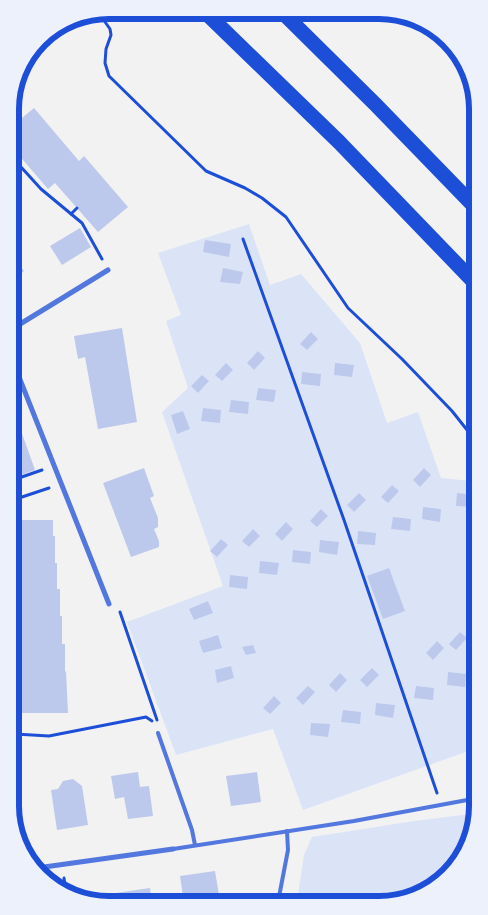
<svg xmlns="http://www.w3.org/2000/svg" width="488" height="915" viewBox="0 0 488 915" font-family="'Public Sans',sans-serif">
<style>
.green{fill:#dbe4f7}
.building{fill:#bdc9ec}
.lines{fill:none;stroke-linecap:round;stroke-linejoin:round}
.path{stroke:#1d4ed8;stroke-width:3}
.service{stroke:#5277de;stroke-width:4}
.minor{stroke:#5277de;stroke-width:5}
.motorway{stroke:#1d4ed8;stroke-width:15}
.rim{fill:none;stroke:#1d4ed8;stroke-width:6}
</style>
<rect width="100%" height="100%" fill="#f2f2f2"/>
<!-- green -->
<g class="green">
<path d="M249,224L270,285L301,274L360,343L387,423L418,412L441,478L471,481L475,486L477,748L303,810L273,729L176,755L127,622L223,586L162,412L188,388L166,321L181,315L158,253Z"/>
<path d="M478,813L458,866L411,900L297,901L304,855L312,837L414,821Z"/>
</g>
<!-- building -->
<g class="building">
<path d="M34,108L79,161L84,156L128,207L98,232L55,183L48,189L11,146V127Z"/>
<path d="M80,228L91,247L62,265L50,246Z"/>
<path d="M205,240L231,244L229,257L203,252Z"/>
<path d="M12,257L24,271L12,282Z"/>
<path d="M223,268L243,272L240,284L220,282Z"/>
<path d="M122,328L137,422L98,429L85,357L78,359L74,336Z"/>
<path d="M311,332L318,339L307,350L300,344Z"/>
<path d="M258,351L265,358L254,370L247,363Z"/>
<path d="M226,363L233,370L222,381L215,375Z"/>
<path d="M335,363L354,365L352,377L334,375Z"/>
<path d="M302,372L321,374L320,386L301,384Z"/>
<path d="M202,375L209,381L198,393L191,386Z"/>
<path d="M258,388L276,390L274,402L256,400Z"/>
<path d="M231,400L249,402L248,414L229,412Z"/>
<path d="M203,408L221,410L220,423L201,421Z"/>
<path d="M183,411L190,429L177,434L171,415Z"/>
<path d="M19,425L35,470L13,478V427Z"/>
<path d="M144,468L154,496L150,498L158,518V527L154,529L159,541V547L131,557L103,483Z"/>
<path d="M424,468L431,475L420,487L413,480Z"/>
<path d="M392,485L399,491L388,503L381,497Z"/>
<path d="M359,493L366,500L354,512L347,505Z"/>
<path d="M457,493L475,495L474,507L456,506Z"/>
<path d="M423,507L441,509L440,522L422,519Z"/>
<path d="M321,509L328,516L317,527L310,521Z"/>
<path d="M393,517L411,519L410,531L391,529Z"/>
<path d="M13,520H53V536H55V563H57V589H60V616H62V644H65V672L66,671L68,713H17L18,682H14Z"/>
<path d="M286,522L293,529L282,541L275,534Z"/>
<path d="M253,529L260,536L249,547L242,541Z"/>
<path d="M358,531L376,533L375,545L357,544Z"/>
<path d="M221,539L228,545L217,557L210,551Z"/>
<path d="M320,540L339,542L337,555L319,552Z"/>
<path d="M293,550L311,552L310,564L292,562Z"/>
<path d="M260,561L279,563L277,575L259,573Z"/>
<path d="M389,568L405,611L383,619L367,576Z"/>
<path d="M230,575L248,577L247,589L229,587Z"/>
<path d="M208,601L213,613L194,620L189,609Z"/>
<path d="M460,632L467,638L456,650L449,644Z"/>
<path d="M218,635L222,648L203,653L199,641Z"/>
<path d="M437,641L444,648L433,660L426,653Z"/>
<path d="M253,645L256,653L246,655L242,647Z"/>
<path d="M231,666L234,678L217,683L215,670Z"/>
<path d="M372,668L379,675L367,687L360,680Z"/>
<path d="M448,672L466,674L465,687L447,685Z"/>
<path d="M340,673L347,680L336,692L329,685Z"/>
<path d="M308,686L315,692L303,705L296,698Z"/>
<path d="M416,686L434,688L433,700L414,698Z"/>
<path d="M274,696L281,703L270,714L263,708Z"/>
<path d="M376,703L395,705L393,718L375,715Z"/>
<path d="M343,710L361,712L360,724L341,722Z"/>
<path d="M311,723L330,724L328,737L310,735Z"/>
<path d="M138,772L140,787L149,786L153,816L128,819L124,797L115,799L111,776Z"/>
<path d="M257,772L261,802L231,806L226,776Z"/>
<path d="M73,779L82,786L88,825L57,830L51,790L58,789L63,781Z"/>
<path d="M215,871L220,901L184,903L180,876Z"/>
<path d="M150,888L152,903L96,904L82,898Z"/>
</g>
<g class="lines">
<!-- path -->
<g class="path">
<path d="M98,12L110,29L111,35L106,49L105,63L109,76L206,171L245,188L262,198L286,217L348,308L402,359L452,411L475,440"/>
<path d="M11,156L41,189L82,223L102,259"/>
<path d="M71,214L77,208"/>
<path d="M243,239L344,520L437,793"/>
<path d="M13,480L42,470"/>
<path d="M13,500L49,488"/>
<path d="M120,612L157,720"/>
<path d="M15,734L49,736L146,717L152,721"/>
<path d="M64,878L66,892"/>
</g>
<!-- service -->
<g class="service">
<path d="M158,733L192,830L195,845"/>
<path d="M173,849L354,821L478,798"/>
<path d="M278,902L288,850L287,831"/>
</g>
<!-- minor -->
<g class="minor">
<path d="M12,329L108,270"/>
<path d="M13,373L19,377L109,604"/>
<path d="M37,868L173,849"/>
</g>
<!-- motorway -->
<g class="motorway">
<path d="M204,11L339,142L474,282"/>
<path d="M281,11L376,105L474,206"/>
</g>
</g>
<!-- crop -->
<path d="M0 0H488V915H0ZM109 19H379A90 90 0 0 1 469 109V806A90 90 0 0 1 379 896H109A90 90 0 0 1 19 806V109A90 90 0 0 1 109 19Z" fill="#edf1fc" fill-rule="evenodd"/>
<path class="rim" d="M109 19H379A90 90 0 0 1 469 109V806A90 90 0 0 1 379 896H109A90 90 0 0 1 19 806V109A90 90 0 0 1 109 19Z"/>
</svg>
